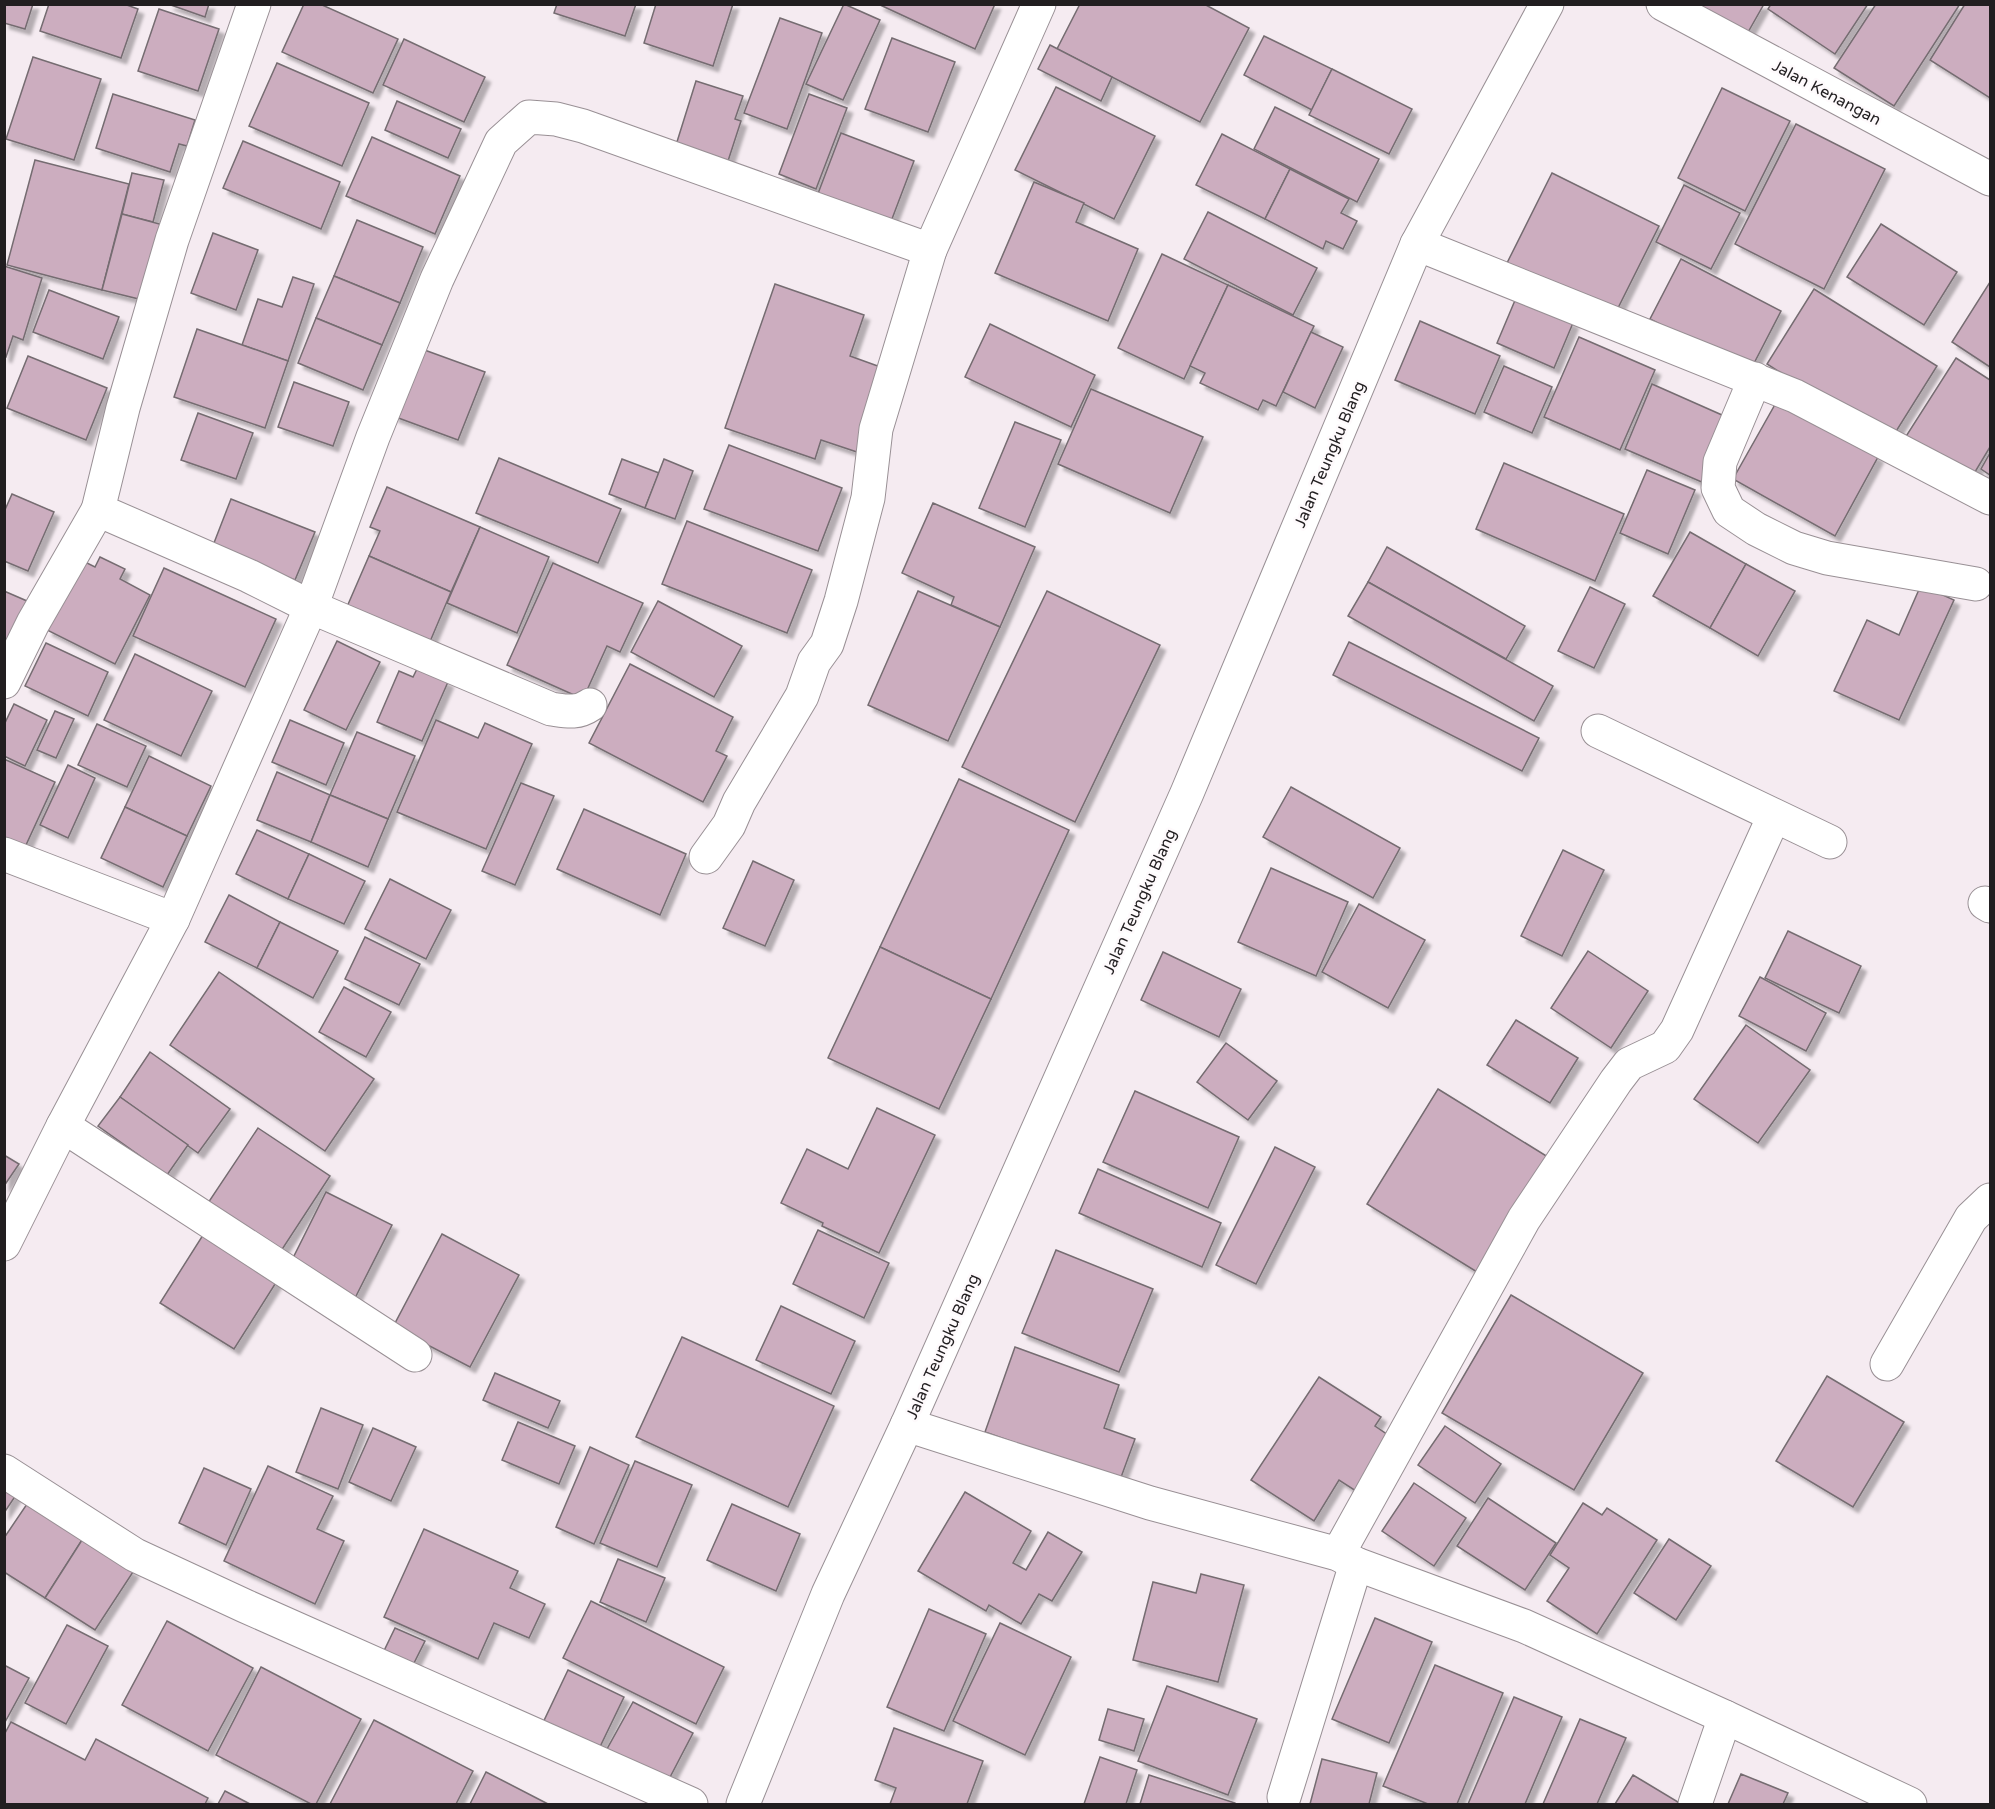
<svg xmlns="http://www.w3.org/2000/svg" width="1995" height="1809" viewBox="0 0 1995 1809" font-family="'Varela Round',sans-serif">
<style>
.building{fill:#ccadbf;stroke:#756c71;stroke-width:1.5;filter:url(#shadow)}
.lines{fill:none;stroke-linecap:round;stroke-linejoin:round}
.minor-casing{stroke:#999095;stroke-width:35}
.minor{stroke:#fff;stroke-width:33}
.labels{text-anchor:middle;stroke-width:5;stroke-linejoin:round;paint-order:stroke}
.street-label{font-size:16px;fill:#211e20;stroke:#fefafc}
</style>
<defs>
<filter id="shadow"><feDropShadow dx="5.5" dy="5.5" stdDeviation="1.5" flood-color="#0004"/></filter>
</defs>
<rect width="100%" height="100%" fill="#f5ebf1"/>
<!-- building -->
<g class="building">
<path d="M4,4H33L25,29L4,23Z"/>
<path d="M49,4H124L138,9L121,58L40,31Z"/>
<path d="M168,4H209L205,17Z"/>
<path d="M304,4H320L398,39L373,93L282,52Z"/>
<path d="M557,4H636L625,36L554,13Z"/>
<path d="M656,4H733L713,66L644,43Z"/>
<path d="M844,4L880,20L843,100L806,84Z"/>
<path d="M878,4H995L975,49Z"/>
<path d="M1080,4H1204L1249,28L1200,122L1057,49Z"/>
<path d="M1681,4H1764L1743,41Z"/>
<path d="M1771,4H1868L1835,54L1768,9Z"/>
<path d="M1876,4H1960L1894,106L1834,68Z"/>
<path d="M1965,4H1990V98L1930,60Z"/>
<path d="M159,9L219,29L198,91L138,71Z"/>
<path d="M780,18L822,33L787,129L744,113Z"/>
<path d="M1264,36L1332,69L1312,110L1244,75Z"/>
<path d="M892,38L955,62L928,132L865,109Z"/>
<path d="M404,39L485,77L464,122L383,85Z"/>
<path d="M1050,45L1112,77L1101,101L1038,69Z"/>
<path d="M33,57L101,79L74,160L6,139Z"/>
<path d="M277,63L369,103L342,166L249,126Z"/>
<path d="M1332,69L1412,109L1389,154L1309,115Z"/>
<path d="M696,81L743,96L735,119L741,121L728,161L676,145Z"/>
<path d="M1056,87L1155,136L1114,219L1015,170Z"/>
<path d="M1722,88L1790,121L1745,211L1678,178Z"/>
<path d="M113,94L195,120L187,146L179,144L170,172L96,148Z"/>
<path d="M809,94L847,108L816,189L779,174Z"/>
<path d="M397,101L461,129L448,158L385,130Z"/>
<path d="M1275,107L1379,159L1357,202L1254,149Z"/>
<path d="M1796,124L1885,169L1824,289L1735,244Z"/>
<path d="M841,133L914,161L887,232L814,204Z"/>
<path d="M1222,134L1290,169L1265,219L1196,185Z"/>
<path d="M372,137L460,176L435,234L346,196Z"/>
<path d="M243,141L340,182L321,229L223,188Z"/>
<path d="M35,160L129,184L102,290L7,265Z"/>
<path d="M1290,169L1349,199L1341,213L1357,221L1343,249L1326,241L1323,249L1265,219Z"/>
<path d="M132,173L164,180L153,222L122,214Z"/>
<path d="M1552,173L1659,226L1612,320L1505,267Z"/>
<path d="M1034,182L1084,203L1076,222L1138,249L1108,321L995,273Z"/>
<path d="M1684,185L1740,213L1711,269L1656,242Z"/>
<path d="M1208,212L1317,268L1293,315L1184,259Z"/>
<path d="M122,214L167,226L147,301L102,290Z"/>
<path d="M357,220L423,247L400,303L334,276Z"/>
<path d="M1881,224L1957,272L1924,325L1847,277Z"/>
<path d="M213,233L258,250L236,310L191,293Z"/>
<path d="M1162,254L1228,285L1184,379L1118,348Z"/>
<path d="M1681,259L1781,311L1750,371L1650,319Z"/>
<path d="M4,266L42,278L23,340L13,336L6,357L4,356Z"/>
<path d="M334,276L400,303L382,345L316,318Z"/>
<path d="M293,277L314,284L288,361L242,345L258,299L282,307Z"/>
<path d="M1990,282V367L1952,342Z"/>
<path d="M775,284L864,315L850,356L886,369L857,452L821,440L815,459L725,428Z"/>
<path d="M1228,285L1314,326L1276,406L1263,400L1258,410L1200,383L1205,373L1190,366Z"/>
<path d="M1814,289L1937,366L1890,441L1767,364Z"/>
<path d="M49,290L119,317L103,359L33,332Z"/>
<path d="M1516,298L1573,323L1554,368L1497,343Z"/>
<path d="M316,318L382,345L363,390L298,363Z"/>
<path d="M1420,321L1500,356L1475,414L1395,380Z"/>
<path d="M990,324L1095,375L1071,427L965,377Z"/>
<path d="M197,329L288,361L265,428L174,397Z"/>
<path d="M1311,332L1343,347L1315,408L1283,392Z"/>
<path d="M1579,337L1655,370L1620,450L1544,417Z"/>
<path d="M419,348L485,372L458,440L393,416Z"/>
<path d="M28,356L107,388L86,440L7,408Z"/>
<path d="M1956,358L1990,380V447L1969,482L1903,441Z"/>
<path d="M1504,366L1552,387L1532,433L1484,412Z"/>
<path d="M294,382L349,402L333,446L278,427Z"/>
<path d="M1652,384L1731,419L1704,483L1625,449Z"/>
<path d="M1091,389L1203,437L1170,513L1058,464Z"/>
<path d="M1777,401L1878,457L1835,536L1733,479Z"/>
<path d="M198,413L253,433L236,479L181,460Z"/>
<path d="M1015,422L1061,440L1025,527L979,508Z"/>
<path d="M729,445L842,488L818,551L704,509Z"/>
<path d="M1990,453V475L1981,469Z"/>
<path d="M499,458L621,509L598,563L476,513Z"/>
<path d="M622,459L659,473L645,508L609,494Z"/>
<path d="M664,459L693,471L675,519L645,508Z"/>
<path d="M1504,463L1624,514L1595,581L1476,529Z"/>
<path d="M1647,470L1695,490L1668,554L1620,533Z"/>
<path d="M387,487L480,527L451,592L369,556L380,531L370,527Z"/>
<path d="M12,494L54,512L28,571L4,561V512Z"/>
<path d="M231,499L315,532L295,580L212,548Z"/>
<path d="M933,503L1035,547L1000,627L951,605L954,597L902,573Z"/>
<path d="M687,521L812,570L787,633L662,584Z"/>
<path d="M480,527L549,557L517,633L447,603Z"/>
<path d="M1690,532L1746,564L1710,628L1653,596Z"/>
<path d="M1387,547L1525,626L1506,659L1368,582Z"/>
<path d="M369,556L451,592L429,644L346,609Z"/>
<path d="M100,557L125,569L120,579L150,595L115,664L47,630L81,560L95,567Z"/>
<path d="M553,563L643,603L620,652L607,646L583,699L507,665Z"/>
<path d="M1746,564L1795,591L1758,656L1710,628Z"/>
<path d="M164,568L276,619L245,687L133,636Z"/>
<path d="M1368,582L1553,686L1534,721L1348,616Z"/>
<path d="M1921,585L1954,600L1899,720L1834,691L1867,620L1899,635Z"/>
<path d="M1590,587L1625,604L1594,668L1558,651Z"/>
<path d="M4,591L27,601L4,653Z"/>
<path d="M918,591L1000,627L948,741L868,705Z"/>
<path d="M1047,591L1160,645L1075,822L962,767Z"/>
<path d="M658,601L742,646L714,697L631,652Z"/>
<path d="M337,641L380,662L346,730L304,710Z"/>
<path d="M1349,642L1539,738L1522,771L1333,675Z"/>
<path d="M46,643L108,672L88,716L25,686Z"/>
<path d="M135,654L212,691L181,756L104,720Z"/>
<path d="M630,664L733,717L716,751L727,756L703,802L589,743Z"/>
<path d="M417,669L448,682L422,741L377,722L399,671L413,677Z"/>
<path d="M14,704L47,720L25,766L4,756V725Z"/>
<path d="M55,711L74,719L56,758L37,750Z"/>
<path d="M290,720L344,743L326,785L272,762Z"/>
<path d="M436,720L478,738L485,723L532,744L486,849L397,812Z"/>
<path d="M97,724L146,746L127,787L78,765Z"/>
<path d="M357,732L415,756L388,819L330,795Z"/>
<path d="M149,756L211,786L187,836L125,807Z"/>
<path d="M4,759L55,782L20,858L4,852Z"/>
<path d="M68,765L95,778L68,838L40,825Z"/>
<path d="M277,772L330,795L311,842L257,820Z"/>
<path d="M959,779L1069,830L991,999L880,947Z"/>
<path d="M521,783L554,796L515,885L482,871Z"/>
<path d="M1291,787L1400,848L1373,898L1263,837Z"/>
<path d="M330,795L388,819L368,867L311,842Z"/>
<path d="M125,807L187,836L163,887L101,858Z"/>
<path d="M584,809L686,854L660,915L557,869Z"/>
<path d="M257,830L309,854L288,899L236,874Z"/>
<path d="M1563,850L1604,870L1562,956L1521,936Z"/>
<path d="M309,854L365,881L344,924L288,899Z"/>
<path d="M753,861L794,880L765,946L723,928Z"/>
<path d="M1271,868L1348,902L1316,976L1238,942Z"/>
<path d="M390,879L451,910L426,959L365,929Z"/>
<path d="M229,895L280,922L257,968L205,942Z"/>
<path d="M1359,904L1425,940L1388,1008L1322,972Z"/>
<path d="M280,922L338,951L313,998L257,968Z"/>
<path d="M1788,931L1861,966L1839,1013L1765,978Z"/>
<path d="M365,937L420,964L399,1005L345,979Z"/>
<path d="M880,947L991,999L939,1109L828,1058Z"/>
<path d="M1588,951L1648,991L1611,1048L1551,1008Z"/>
<path d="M1163,952L1241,989L1219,1037L1141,1000Z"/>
<path d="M219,972L374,1079L325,1151L170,1045Z"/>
<path d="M1760,977L1826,1013L1806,1051L1739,1016Z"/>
<path d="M344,987L391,1012L366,1057L319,1032Z"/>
<path d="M1516,1020L1578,1058L1550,1103L1487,1065Z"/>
<path d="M1746,1025L1810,1070L1758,1143L1694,1099Z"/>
<path d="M1226,1043L1277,1081L1248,1120L1197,1082Z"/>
<path d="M150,1052L230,1109L198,1153L120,1097Z"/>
<path d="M1438,1089L1548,1157L1477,1272L1367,1204Z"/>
<path d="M1135,1091L1239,1137L1208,1208L1103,1162Z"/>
<path d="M120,1097L188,1145L167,1175L98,1126Z"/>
<path d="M877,1108L935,1135L879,1253L822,1226L823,1223L781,1203L807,1149L848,1169Z"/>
<path d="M258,1128L330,1176L281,1251L208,1203Z"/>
<path d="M1275,1147L1315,1167L1256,1284L1216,1265Z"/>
<path d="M4,1155L19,1164L4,1186Z"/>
<path d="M1098,1169L1221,1223L1202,1267L1079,1213Z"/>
<path d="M326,1192L392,1225L354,1300L288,1268Z"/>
<path d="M818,1230L889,1263L864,1318L793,1284Z"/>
<path d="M442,1234L519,1275L470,1367L393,1327Z"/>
<path d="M203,1235L277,1281L234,1349L160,1303Z"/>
<path d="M1056,1250L1153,1289L1119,1372L1022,1333Z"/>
<path d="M1511,1295L1643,1373L1574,1490L1442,1413Z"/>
<path d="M781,1306L855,1341L831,1394L756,1360Z"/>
<path d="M682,1337L834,1406L788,1507L636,1437Z"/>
<path d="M1015,1347L1119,1385L1104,1428L1135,1439L1120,1480L985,1432Z"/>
<path d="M495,1373L560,1401L548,1428L483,1400Z"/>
<path d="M1827,1376L1904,1422L1853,1507L1776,1461Z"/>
<path d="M1319,1377L1381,1417L1375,1426L1394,1439L1359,1493L1339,1480L1314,1521L1251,1480Z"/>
<path d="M321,1408L363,1425L338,1489L296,1472Z"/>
<path d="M518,1422L575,1446L559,1484L502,1460Z"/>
<path d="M1445,1426L1501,1464L1475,1503L1418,1465Z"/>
<path d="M373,1428L416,1447L391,1501L349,1482Z"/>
<path d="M590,1447L629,1465L594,1544L556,1527Z"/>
<path d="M635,1461L692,1485L657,1567L600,1543Z"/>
<path d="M268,1466L333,1496L317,1529L344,1541L315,1604L224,1561Z"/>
<path d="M204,1468L251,1489L226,1545L179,1523Z"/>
<path d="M1414,1483L1466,1518L1434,1566L1382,1531Z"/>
<path d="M4,1487L16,1495L4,1513Z"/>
<path d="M965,1492L1031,1531L1013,1563L1026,1570L1048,1532L1082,1552L1052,1601L1039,1594L1021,1624L989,1605L986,1611L918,1571Z"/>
<path d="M1488,1498L1556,1543L1525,1590L1457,1546Z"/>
<path d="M1583,1503L1602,1515L1607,1508L1657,1540L1597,1634L1547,1601L1569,1568L1550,1555Z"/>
<path d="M27,1504L82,1540L45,1598L4,1572V1538Z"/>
<path d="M732,1504L800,1534L776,1591L707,1560Z"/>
<path d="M424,1529L518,1571L510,1588L545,1604L529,1638L494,1623L478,1659L384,1617Z"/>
<path d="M1669,1539L1711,1566L1676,1620L1634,1593Z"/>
<path d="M82,1540L133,1572L95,1630L45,1598Z"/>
<path d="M618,1559L665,1578L646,1622L600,1602Z"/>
<path d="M1201,1574L1244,1585L1218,1682L1133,1660L1153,1582L1196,1593Z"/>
<path d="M591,1601L724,1667L696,1724L563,1658Z"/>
<path d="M929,1609L986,1634L944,1731L887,1707Z"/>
<path d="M1375,1618L1432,1642L1389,1743L1332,1719Z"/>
<path d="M167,1621L253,1668L208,1751L122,1705Z"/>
<path d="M1000,1623L1071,1657L1025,1755L953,1721Z"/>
<path d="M67,1625L108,1646L66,1724L25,1703Z"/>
<path d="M395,1628L425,1641L411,1669L382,1655Z"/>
<path d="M4,1665L29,1678L4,1724Z"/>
<path d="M1435,1665L1503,1693L1457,1804H1428L1383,1786Z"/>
<path d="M261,1667L361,1719L316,1804H311L216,1755Z"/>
<path d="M568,1670L624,1697L596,1755L540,1729Z"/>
<path d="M1167,1686L1257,1719L1228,1795L1138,1761Z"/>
<path d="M1514,1697L1562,1717L1525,1804H1468Z"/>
<path d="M633,1702L693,1733L668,1781L607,1749Z"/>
<path d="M1108,1709L1144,1719L1134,1751L1099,1740Z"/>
<path d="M1580,1719L1626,1738L1597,1804H1543Z"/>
<path d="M374,1720L473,1771L456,1804H330Z"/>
<path d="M11,1722L85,1760L96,1739L208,1798L205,1804H4V1735Z"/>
<path d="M894,1728L983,1761L967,1804H890L896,1788L875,1780Z"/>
<path d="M1100,1757L1137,1770L1126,1804H1084Z"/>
<path d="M1322,1759L1377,1773L1369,1804H1310Z"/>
<path d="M486,1772L548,1804H470Z"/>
<path d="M1741,1774L1788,1793L1783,1804H1728Z"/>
<path d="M1149,1775L1235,1803V1804H1140Z"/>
<path d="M1633,1775L1678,1802L1677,1804H1615Z"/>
<path d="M225,1791L250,1804H218Z"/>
</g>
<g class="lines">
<defs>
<g id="minor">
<path d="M254,4L172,240L123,408L98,510L249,576L311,607L551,709C566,711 577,714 590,705"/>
<path d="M1663,4L1990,179"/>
<path d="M1417,244L1795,396L1990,498"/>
<path d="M1755,379L1720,462L1718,488L1729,511L1756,529L1794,548L1827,558L1976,584"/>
<path d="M4,682L33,623L98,510"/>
<path d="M1598,731L1830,842"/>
<path d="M4,854L173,919"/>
<path d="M706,857L729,825L739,802L802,696L814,662L827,644L841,601L868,498L876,429L930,250L1039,4"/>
<path d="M1985,903L1990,906"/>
<path d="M63,1126L415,1355"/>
<path d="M4,1244L63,1126L173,919L311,607L373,437L437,279L501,142L529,117L556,119L583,126L930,250"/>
<path d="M1887,1364L1971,1218L1990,1200"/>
<path d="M907,1425L1150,1503L1338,1554L1356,1564L1524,1626L1725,1717L1910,1804"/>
<path d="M4,1471L135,1555L245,1606L691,1804"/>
<path d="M1338,1554L1524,1219L1616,1081L1629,1064L1665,1047L1677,1030L1774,816"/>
<path d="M1284,1797L1356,1564"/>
<path d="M743,1804L828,1594L907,1425L1187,793L1417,244L1547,4"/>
<path d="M1695,1804L1725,1717"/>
</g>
</defs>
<!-- minor casing -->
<use href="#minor" class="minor-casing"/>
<!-- minor -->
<use href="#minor" class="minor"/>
</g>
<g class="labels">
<!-- street labels -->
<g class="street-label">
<text transform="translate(1827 92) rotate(28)" y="6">Jalan Kenangan</text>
<text transform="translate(1329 454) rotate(-67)" y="6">Jalan Teungku Blang</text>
<text transform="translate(1139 901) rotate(-66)" y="6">Jalan Teungku Blang</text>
<text transform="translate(942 1346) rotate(-66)" y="6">Jalan Teungku Blang</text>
</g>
</g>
<!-- border -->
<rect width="1995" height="1809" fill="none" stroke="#211e20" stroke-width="12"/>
</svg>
